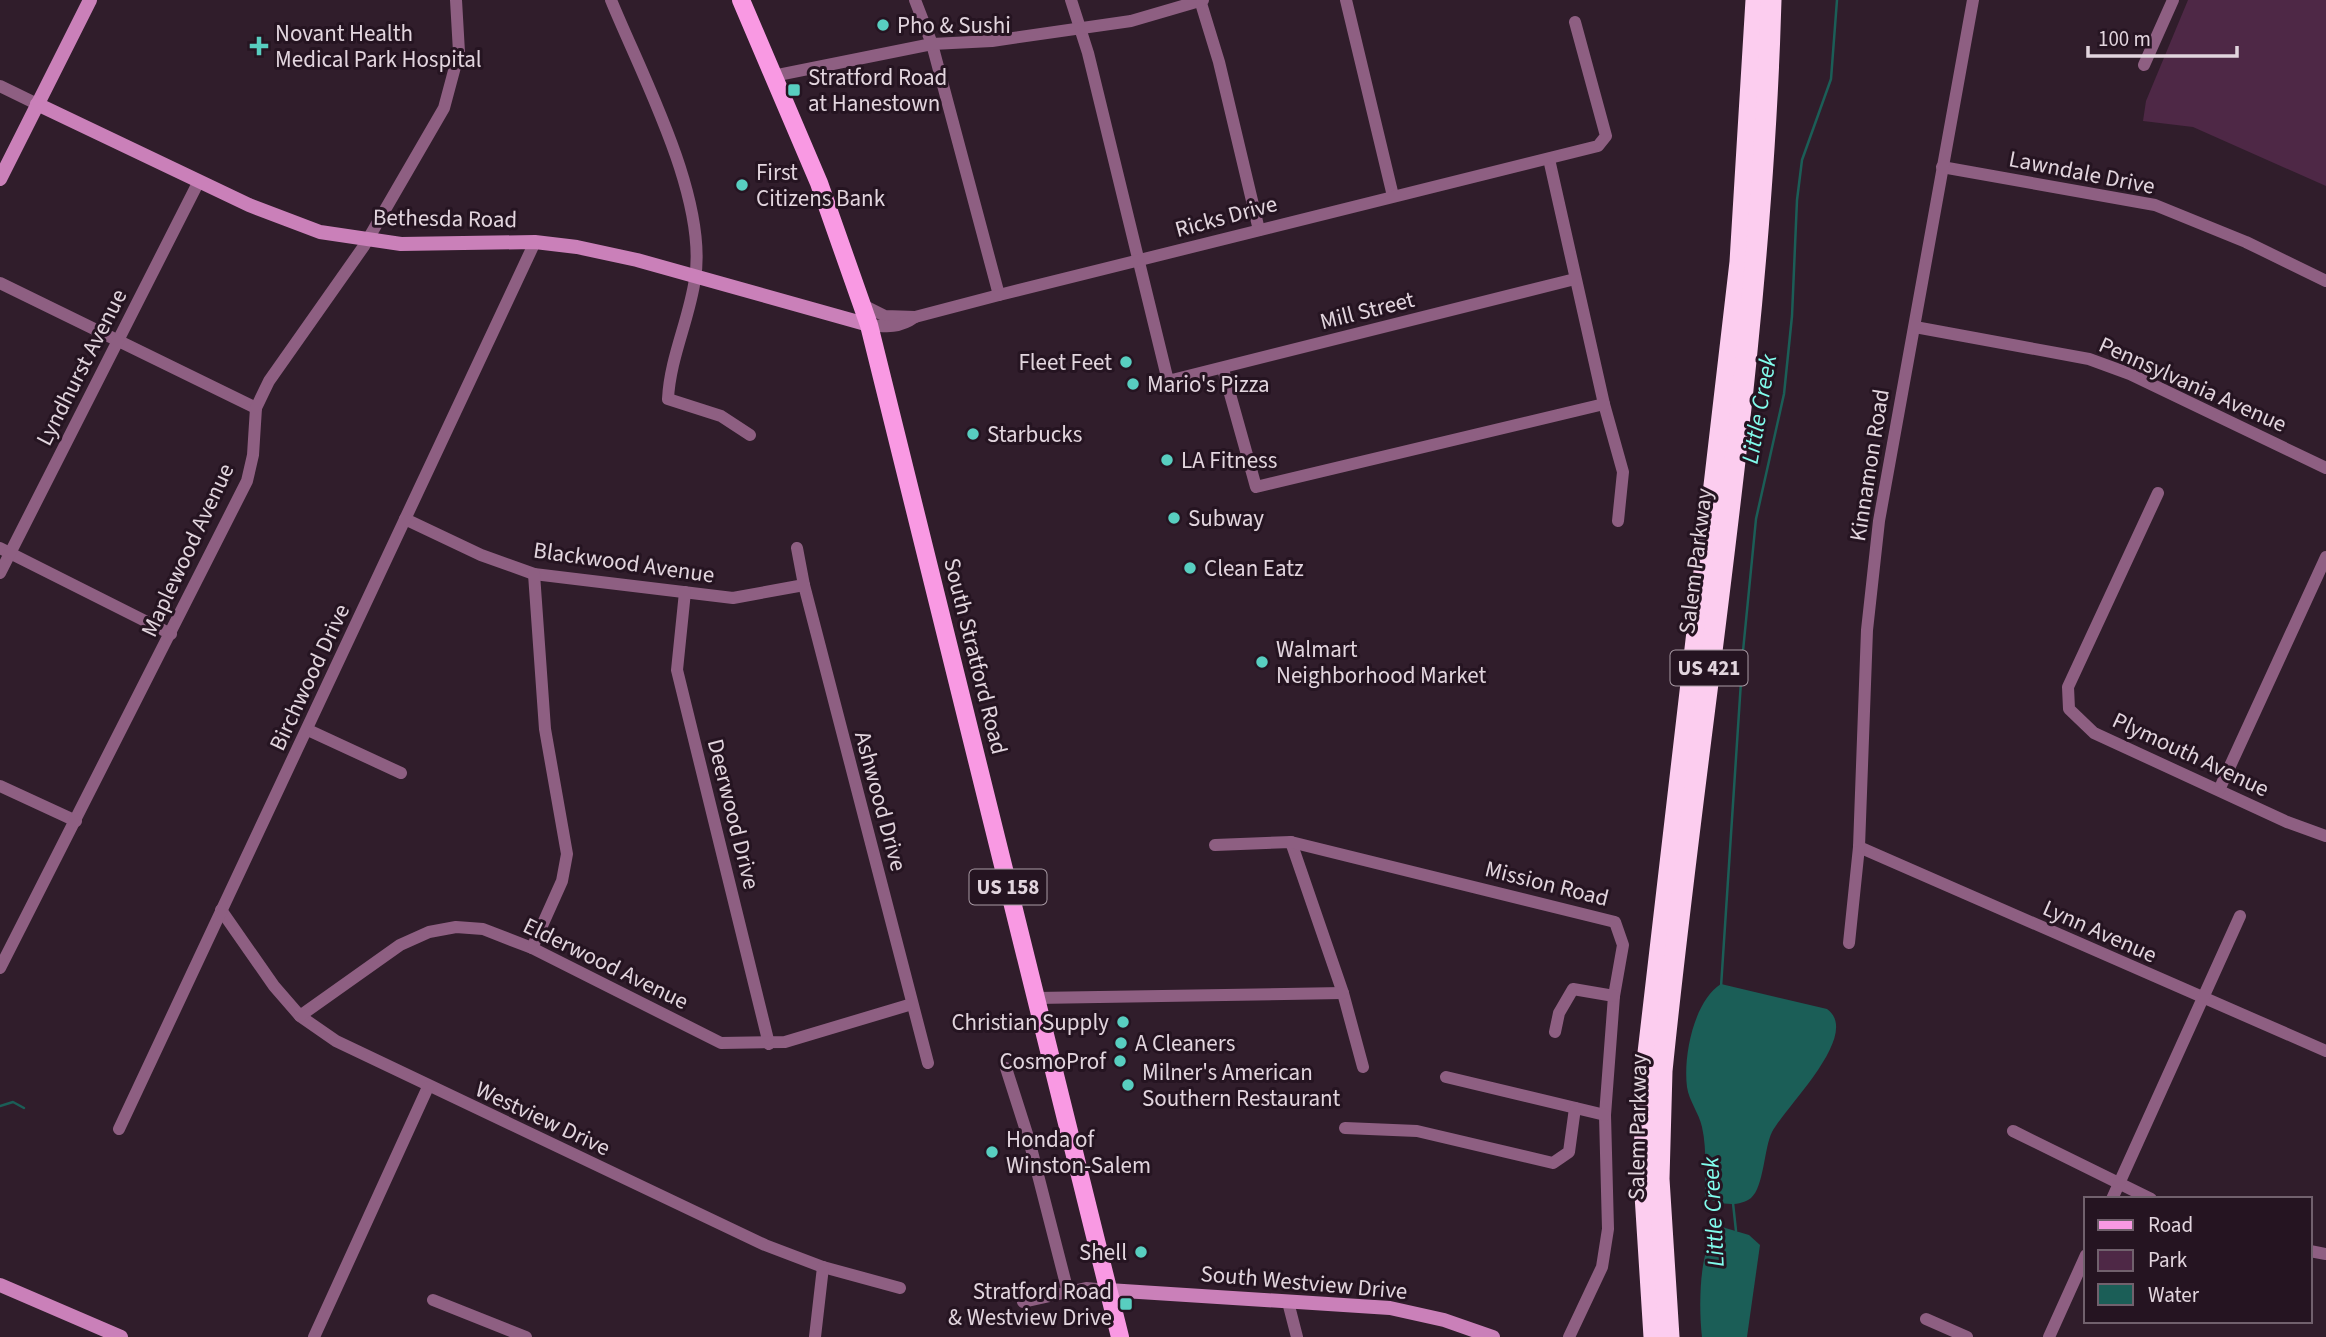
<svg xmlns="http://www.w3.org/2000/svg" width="2326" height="1337" viewBox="0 0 2326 1337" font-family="'Source Sans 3',sans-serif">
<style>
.green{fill:#4e2846}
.water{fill:#1b5e57}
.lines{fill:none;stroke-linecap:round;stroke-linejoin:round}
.stream{stroke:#1b5e57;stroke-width:2.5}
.street{stroke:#8e5f82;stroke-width:12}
.secondary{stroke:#ca80b9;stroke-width:14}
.primary{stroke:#f999e3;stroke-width:18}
.highway{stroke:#fccdef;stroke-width:21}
.poi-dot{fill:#58cec0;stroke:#251421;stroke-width:2.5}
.labels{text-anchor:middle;stroke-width:6;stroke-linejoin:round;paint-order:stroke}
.shield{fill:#251421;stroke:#a99ba5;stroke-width:2}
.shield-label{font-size:21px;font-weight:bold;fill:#e2d5de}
.poi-label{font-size:23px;fill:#e2d5de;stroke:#251421;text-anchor:start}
.street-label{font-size:23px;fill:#e2d5de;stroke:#251421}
.water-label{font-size:24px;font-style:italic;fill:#82fded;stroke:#251421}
</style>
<rect width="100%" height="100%" fill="#301d2b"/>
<!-- green -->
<path class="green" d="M2188,0H2326V186L2193,127L2143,121L2146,101Z"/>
<!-- water -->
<g class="water">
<path d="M1721,984L1827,1009C1862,1034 1786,1106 1772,1132C1764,1148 1764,1187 1751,1198C1738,1208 1718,1204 1705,1197C1705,1174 1707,1149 1702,1127C1699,1113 1689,1101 1687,1087C1683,1056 1694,1001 1721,984Z"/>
<path d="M1722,1227L1749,1235L1760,1245L1747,1337H1702C1699,1313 1697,1239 1722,1227Z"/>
</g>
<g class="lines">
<!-- stream -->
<g class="stream">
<path d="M1721,987L1743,651L1756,519L1784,394L1792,316L1797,200L1802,160L1831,79L1837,0"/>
<path d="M0,1106L13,1102L24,1108"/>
<path d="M1733,1203L1736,1231"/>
</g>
<!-- street -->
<g class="street">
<path d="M611,0C642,76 708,198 695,279C689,320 670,358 668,399L721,416L750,435"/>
<path d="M915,0L932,44L999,295"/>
<path d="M1071,0L1088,53L1168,381L1575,279"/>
<path d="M1200,0L1219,62L1259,230"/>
<path d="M1346,0L1393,196"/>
<path d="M2144,65L2173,0"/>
<path d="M773,76L932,44L992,41L1131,21L1203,0"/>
<path d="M0,86L37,104"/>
<path d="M1549,159L1604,404L1623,472L1618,521"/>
<path d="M1942,167L2155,205L2246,242L2326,281"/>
<path d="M0,283L256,408"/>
<path d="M861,304L885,316L915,317"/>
<path d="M869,325C887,327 900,328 915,317L999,295L1598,146L1606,136L1575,22"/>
<path d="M1915,327L2089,359L2130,374L2326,468"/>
<path d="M1223,369L1256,487L1604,404"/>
<path d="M2158,493L2068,687L2069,709L2094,733L2287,822L2326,836"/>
<path d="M405,519L481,555L534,574L733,598L804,585"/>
<path d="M0,548L171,634"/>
<path d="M797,548L804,585L928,1063"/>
<path d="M0,573L199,181"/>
<path d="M685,592L677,670L769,1044"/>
<path d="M308,730L401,773"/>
<path d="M0,786L76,821"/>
<path d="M2219,790L2326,557"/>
<path d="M1291,842L1343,993L1363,1067"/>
<path d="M1215,845L1291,842L1615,922L1623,945L1614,996L1605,1115L1608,1229L1602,1267L1569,1337"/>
<path d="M1859,847L2326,1051"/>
<path d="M221,910L274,986L300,1016L336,1041L765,1245L823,1267L900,1288"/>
<path d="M1849,943L1859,847L1867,630L1879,521L1973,0"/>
<path d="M532,948L562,881L567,854L545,729L534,574"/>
<path d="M0,968L247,481L253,455L256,408L269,381L364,246L444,108L459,52L456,0"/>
<path d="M1036,998L1343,993"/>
<path d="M300,1016L400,945L429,932L456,927L483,929L532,948L721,1043L785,1042L912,1004"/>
<path d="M1555,1032L1559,1013L1573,989L1614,996"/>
<path d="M1006,1068L1029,1140L1068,1292"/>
<path d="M1446,1077L1605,1115"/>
<path d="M1345,1128L1417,1131L1553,1163L1569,1152L1575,1108"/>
<path d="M119,1129L535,242"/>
<path d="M2013,1131L2151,1199"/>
<path d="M2112,1199L2240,916"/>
<path d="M2310,1251L2326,1254"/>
<path d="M433,1300L526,1337"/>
<path d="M1023,1302L1086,1288L1108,1290"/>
<path d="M1288,1302L1297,1337"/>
<path d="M1926,1319L1967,1337"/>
<path d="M314,1337L428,1087"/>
<path d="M815,1337L823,1267"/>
<path d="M2049,1337L2086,1255"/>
</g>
<!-- secondary -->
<g class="secondary">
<path d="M37,104L249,205L320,232L401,244L535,242L577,247L637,260L869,325"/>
<path d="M0,179L90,0"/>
<path d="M0,1285L121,1337"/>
<path d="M1108,1290L1390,1308L1444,1320L1493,1337"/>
</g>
<!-- primary -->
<path class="primary" d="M741,0L819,183L869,325L1120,1337"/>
<!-- highway -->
<g class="highway">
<path d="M1654,1337L1644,1179L1646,1070L1740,262L1756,0"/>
<path d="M1669,1337L1659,1179L1662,1071C1698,714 1761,359 1771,0"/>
</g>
</g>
<!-- markers -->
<g class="poi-dot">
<circle cx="883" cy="25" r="7"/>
<path d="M255.5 35.5h7v7h7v7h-7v7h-7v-7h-7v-7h7z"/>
<rect x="787" y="83" width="14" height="14" rx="3.5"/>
<circle cx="742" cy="185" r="7"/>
<circle cx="1126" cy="362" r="7"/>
<circle cx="1133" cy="384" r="7"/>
<circle cx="973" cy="434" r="7"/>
<circle cx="1167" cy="460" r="7"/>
<circle cx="1174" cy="518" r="7"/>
<circle cx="1190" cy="568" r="7"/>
<circle cx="1262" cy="662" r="7"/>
<circle cx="1123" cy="1022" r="7"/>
<circle cx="1121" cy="1043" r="7"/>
<circle cx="1120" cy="1061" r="7"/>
<circle cx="1128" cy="1085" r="7"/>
<circle cx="992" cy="1152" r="7"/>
<circle cx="1141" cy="1252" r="7"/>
<rect x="1119" y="1297" width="14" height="14" rx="3.5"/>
</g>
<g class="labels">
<!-- shield labels -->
<g class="shield">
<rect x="1670.5" y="650.5" width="77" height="35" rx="5"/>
<rect x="969.5" y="869.5" width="77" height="35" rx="5"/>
</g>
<g class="shield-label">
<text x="1709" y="675">US 421</text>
<text x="1008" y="894">US 158</text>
</g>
<!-- poi labels -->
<g class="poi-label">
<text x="897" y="33">Pho &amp; Sushi</text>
<text x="275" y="41">Novant Health<tspan x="275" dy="26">Medical Park Hospital</tspan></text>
<text x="808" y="85">Stratford Road<tspan x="808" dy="26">at Hanestown</tspan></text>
<text x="756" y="180">First<tspan x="756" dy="26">Citizens Bank</tspan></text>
<text x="1112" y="370" text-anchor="end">Fleet Feet</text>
<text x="1147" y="392">Mario's Pizza</text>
<text x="987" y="442">Starbucks</text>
<text x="1181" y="468">LA Fitness</text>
<text x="1188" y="526">Subway</text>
<text x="1204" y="576">Clean Eatz</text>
<text x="1276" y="657">Walmart<tspan x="1276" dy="26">Neighborhood Market</tspan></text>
<text x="1109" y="1030" text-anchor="end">Christian Supply</text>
<text x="1135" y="1051">A Cleaners</text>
<text x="1106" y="1069" text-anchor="end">CosmoProf</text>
<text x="1142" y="1080">Milner's American<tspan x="1142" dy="26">Southern Restaurant</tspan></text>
<text x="1006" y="1147">Honda of<tspan x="1006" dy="26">Winston-Salem</tspan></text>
<text x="1127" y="1260" text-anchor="end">Shell</text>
<text x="1112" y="1299" text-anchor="end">Stratford Road<tspan x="1112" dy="26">&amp; Westview Drive</tspan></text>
</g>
<!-- street labels -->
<g class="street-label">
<text transform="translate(2082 172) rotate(11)" y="8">Lawndale Drive</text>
<text transform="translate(1226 216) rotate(-15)" y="8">Ricks Drive</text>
<text transform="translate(445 218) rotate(1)" y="8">Bethesda Road</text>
<text transform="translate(1367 310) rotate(-14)" y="8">Mill Street</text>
<text transform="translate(81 367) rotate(-63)" y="8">Lyndhurst Avenue</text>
<text transform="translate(2193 384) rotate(24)" y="8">Pennsylvania Avenue</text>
<text transform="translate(1869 465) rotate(-81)" y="8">Kinnamon Road</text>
<text transform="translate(187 550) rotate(-65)" y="8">Maplewood Avenue</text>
<text transform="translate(1695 561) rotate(-83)" y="8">Salem Parkway</text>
<text transform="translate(624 562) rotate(8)" y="8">Blackwood Avenue</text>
<text transform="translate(976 656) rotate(76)" y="8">South Stratford Road</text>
<text transform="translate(309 677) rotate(-65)" y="8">Birchwood Drive</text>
<text transform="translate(2191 754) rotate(25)" y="8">Plymouth Avenue</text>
<text transform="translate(881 801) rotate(75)" y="8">Ashwood Drive</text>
<text transform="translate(734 814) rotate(76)" y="8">Deerwood Drive</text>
<text transform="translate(1547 883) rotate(14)" y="8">Mission Road</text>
<text transform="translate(2100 931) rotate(24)" y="8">Lynn Avenue</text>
<text transform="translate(606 963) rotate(26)" y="8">Elderwood Avenue</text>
<text transform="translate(543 1118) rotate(25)" y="8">Westview Drive</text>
<text transform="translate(1637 1127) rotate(-89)" y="8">Salem Parkway</text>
<text transform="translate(1304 1282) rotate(5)" y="8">South Westview Drive</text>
</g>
<!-- water labels -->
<g class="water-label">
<text transform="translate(1759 409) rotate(-80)" y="8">Little Creek</text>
<text transform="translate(1713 1212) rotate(-93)" y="8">Little Creek</text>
</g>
</g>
<!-- legend -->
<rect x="2084" y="1197" width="228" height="126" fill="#251421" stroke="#71616d" stroke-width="2"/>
<rect x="2098" y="1220" width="35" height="10" fill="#f999e3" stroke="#71616d" stroke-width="2"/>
<text x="2148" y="1232" font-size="21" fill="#e2d5de">Road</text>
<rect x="2098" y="1250" width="35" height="21" fill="#4e2846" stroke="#71616d" stroke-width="2"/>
<text x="2148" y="1267" font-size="21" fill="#e2d5de">Park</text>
<rect x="2098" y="1284" width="35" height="21" fill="#1b5e57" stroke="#71616d" stroke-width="2"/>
<text x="2148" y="1302" font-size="21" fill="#e2d5de">Water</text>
<!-- scale -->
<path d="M2088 46v10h149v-10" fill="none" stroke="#e2d5de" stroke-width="3.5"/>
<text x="2098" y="46" font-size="21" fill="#e2d5de" stroke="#251421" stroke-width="5" paint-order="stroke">100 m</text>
</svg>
